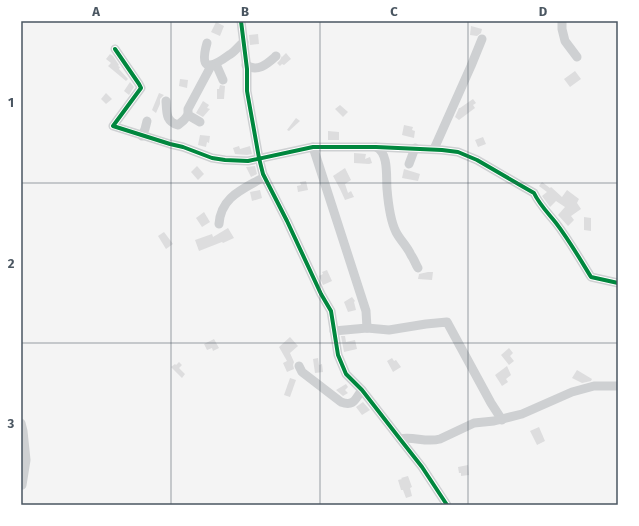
<svg xmlns="http://www.w3.org/2000/svg" width="639" height="526" viewBox="0 0 639 526" font-family="'Fira Sans',sans-serif">
<style>
.building{fill:#ddddde}
.lines{fill:none;stroke-linecap:round;stroke-linejoin:round}
.minor{stroke:#ced0d2;stroke-width:9}
.cycleway-casing{stroke:#fff;stroke-width:6}
.cycleway{stroke:#00873e;stroke-width:4}
.grid{fill:none;stroke:#4a5661;stroke-width:1;stroke-opacity:0.55}
.neatline{fill:none;stroke:#4a5661;stroke-width:1.5}
.grid-label{font-size:13px;text-anchor:middle;font-weight:bold;fill:#4a5661}
</style>
<rect width="100%" height="100%" fill="#f4f4f4"/>
<!-- building -->
<g class="building">
<path d="M216,22L224,26L220,36L211,32Z"/>
<path d="M471,26L482,29L481,33L477,36L470,35Z"/>
<path d="M258,34L259,44L250,45L249,35Z"/>
<path d="M286,53L291,59L284,65L282,64L280,66L277,63L280,60L282,56V57Z"/>
<path d="M110,54L113,56L119,65L118,66L120,67L119,69L128,79L126,81L108,66L111,63L106,59Z"/>
<path d="M575,71L581,79L570,87L564,79Z"/>
<path d="M180,79L188,80L187,88L179,86Z"/>
<path d="M130,82L134,87L129,95L124,91Z"/>
<path d="M220,85L225,86L224,99H217V89H219Z"/>
<path d="M106,93L112,99L106,104L101,99Z"/>
<path d="M159,93L164,95L160,99V104L156,113L152,110Z"/>
<path d="M473,99L476,103L473,105L475,108L459,120L455,117L459,108H460Z"/>
<path d="M203,101L209,105L207,108L210,109L203,117L196,113Z"/>
<path d="M340,105L348,112L343,117L335,109Z"/>
<path d="M296,118L300,121L289,131L287,130Z"/>
<path d="M404,125L413,127L412,130L415,131L414,138L402,135Z"/>
<path d="M328,131L339,132V140H328Z"/>
<path d="M200,135L210,136L209,143L207,142L206,147L198,145Z"/>
<path d="M483,137L486,144L478,147L475,140Z"/>
<path d="M239,146L240,149L250,146L252,154L247,155L235,154L233,148Z"/>
<path d="M354,153L366,154L365,159L370,157L372,163L369,164L354,163Z"/>
<path d="M197,166L204,174L198,180L191,172Z"/>
<path d="M255,166L257,174L251,177L246,167Z"/>
<path d="M345,168L351,180L345,184L348,193L351,191L354,197L345,200L340,189L333,176Z"/>
<path d="M404,169L420,174L418,181L402,178Z"/>
<path d="M306,181L308,190L298,192L297,186L301,185L300,182Z"/>
<path d="M542,182L550,188L551,187L562,197L567,190L579,199L577,203L581,209L571,216L574,220L568,226L558,215L565,207L556,201L550,207L542,196L547,192L539,186Z"/>
<path d="M260,190L262,198L252,201L250,192Z"/>
<path d="M204,212L210,222L202,227L196,218Z"/>
<path d="M584,217L591,218V231L584,230Z"/>
<path d="M228,228L234,238L223,243L222,242L199,251L195,240L212,234L213,237Z"/>
<path d="M164,232L173,244L166,249L158,236Z"/>
<path d="M327,270L332,281L323,285L319,276L323,274L322,272Z"/>
<path d="M428,272H433L432,280L418,279L419,274Z"/>
<path d="M352,297L355,301L354,302L356,310L348,312L344,302Z"/>
<path d="M341,336H345L346,342L355,340L357,349L344,352Z"/>
<path d="M290,337L298,346L290,353L294,362L293,365L294,369L287,372L283,363L287,361L279,347Z"/>
<path d="M214,339L219,348L213,351L212,348L207,350L204,344Z"/>
<path d="M509,348L513,353L510,356L514,361L509,365L501,355Z"/>
<path d="M318,358L319,365L322,364L323,372L315,373L313,359Z"/>
<path d="M392,358L394,361L396,360L401,367L393,372L387,361Z"/>
<path d="M179,362L182,365L179,368L185,374L182,378L171,367L175,364L176,365Z"/>
<path d="M507,366L511,375L506,379L508,382L502,386L495,375Z"/>
<path d="M577,370L592,379L591,381L582,383L572,378Z"/>
<path d="M290,378L296,380L290,397L284,395Z"/>
<path d="M346,384L348,387L345,390L348,393L343,396L336,390Z"/>
<path d="M363,402L370,410L362,415L356,407Z"/>
<path d="M539,427L545,441L537,445L530,431Z"/>
<path d="M468,465L469,475L461,476V473H459L458,467Z"/>
<path d="M408,476L412,487L410,488L412,496L406,498L403,490H401L398,480L402,479L401,478Z"/>
</g>
<g class="lines">
<!-- minor -->
<g class="minor">
<path d="M241,21L247,69V91L259,158L263,174L287,221L321,294L331,311L338,355L346,374L362,390L400,439L422,467L447,505"/>
<path d="M562,21V29L565,41L577,57"/>
<path d="M207,43C199,71 210,69 229,55C235,52 238,46 244,42"/>
<path d="M115,49L139,84L141,88L113,126L170,144L183,147L212,158L225,160L248,161L313,147H376L442,150L458,152L477,160L520,185L534,193C539,204 548,213 556,223C569,240 580,259 591,277L618,283"/>
<path d="M216,64L223,80"/>
<path d="M246,65C258,73 268,63 276,56"/>
<path d="M166,101C167,112 165,121 178,125L184,120L188,115"/>
<path d="M200,122L188,115V109L211,66"/>
<path d="M142,136L145,129L147,121"/>
<path d="M313,147L366,311L367,328"/>
<path d="M376,147C389,153 386,177 387,189C388,201 391,222 396,232C400,240 407,246 411,255C414,259 415,263 418,268"/>
<path d="M434,149L471,66L482,39"/>
<path d="M409,164L415,148"/>
<path d="M219,224C221,196 244,189 264,177"/>
<path d="M334,331L367,328L389,330L426,324L447,322L491,403L502,420"/>
<path d="M299,366L302,372L341,402C354,407 355,399 362,390"/>
<path d="M21,423L23,431L26,460L22,485"/>
<path d="M400,439C413,436 426,443 440,439L474,423L494,421L522,414L572,392L594,386H618"/>
</g>
<defs>
<g id="cycleway">
<path d="M241,21L247,69V91L259,158L263,174L287,221L321,294L331,311L338,355L346,374L362,390L400,439L422,467L447,505"/>
<path d="M115,49L139,84L141,88L113,126L170,144L183,147L212,158L225,160L248,161L313,147H376L442,150L458,152L477,160L520,185L534,193C539,204 548,213 556,223C569,240 580,259 591,277L618,283"/>
</g>
</defs>
<!-- cycleway casing -->
<use href="#cycleway" class="cycleway-casing"/>
<!-- cycleway -->
<use href="#cycleway" class="cycleway"/>
</g>
<!-- grid -->
<path class="grid" d="M171,21V505M320,21V505M468,21V505M21,183H618M21,343H618"/>
<!-- border -->
<rect width="639" height="526" fill="none" stroke="#ffffff" stroke-width="44"/>
<rect x="22" y="22" width="595" height="482" class="neatline"/>
<g class="grid-label">
<text x="96" y="16">A</text>
<text x="245" y="16">B</text>
<text x="394" y="16">C</text>
<text x="543" y="16">D</text>
<text x="11" y="107">1</text>
<text x="11" y="268">2</text>
<text x="11" y="428">3</text>
</g>
</svg>
